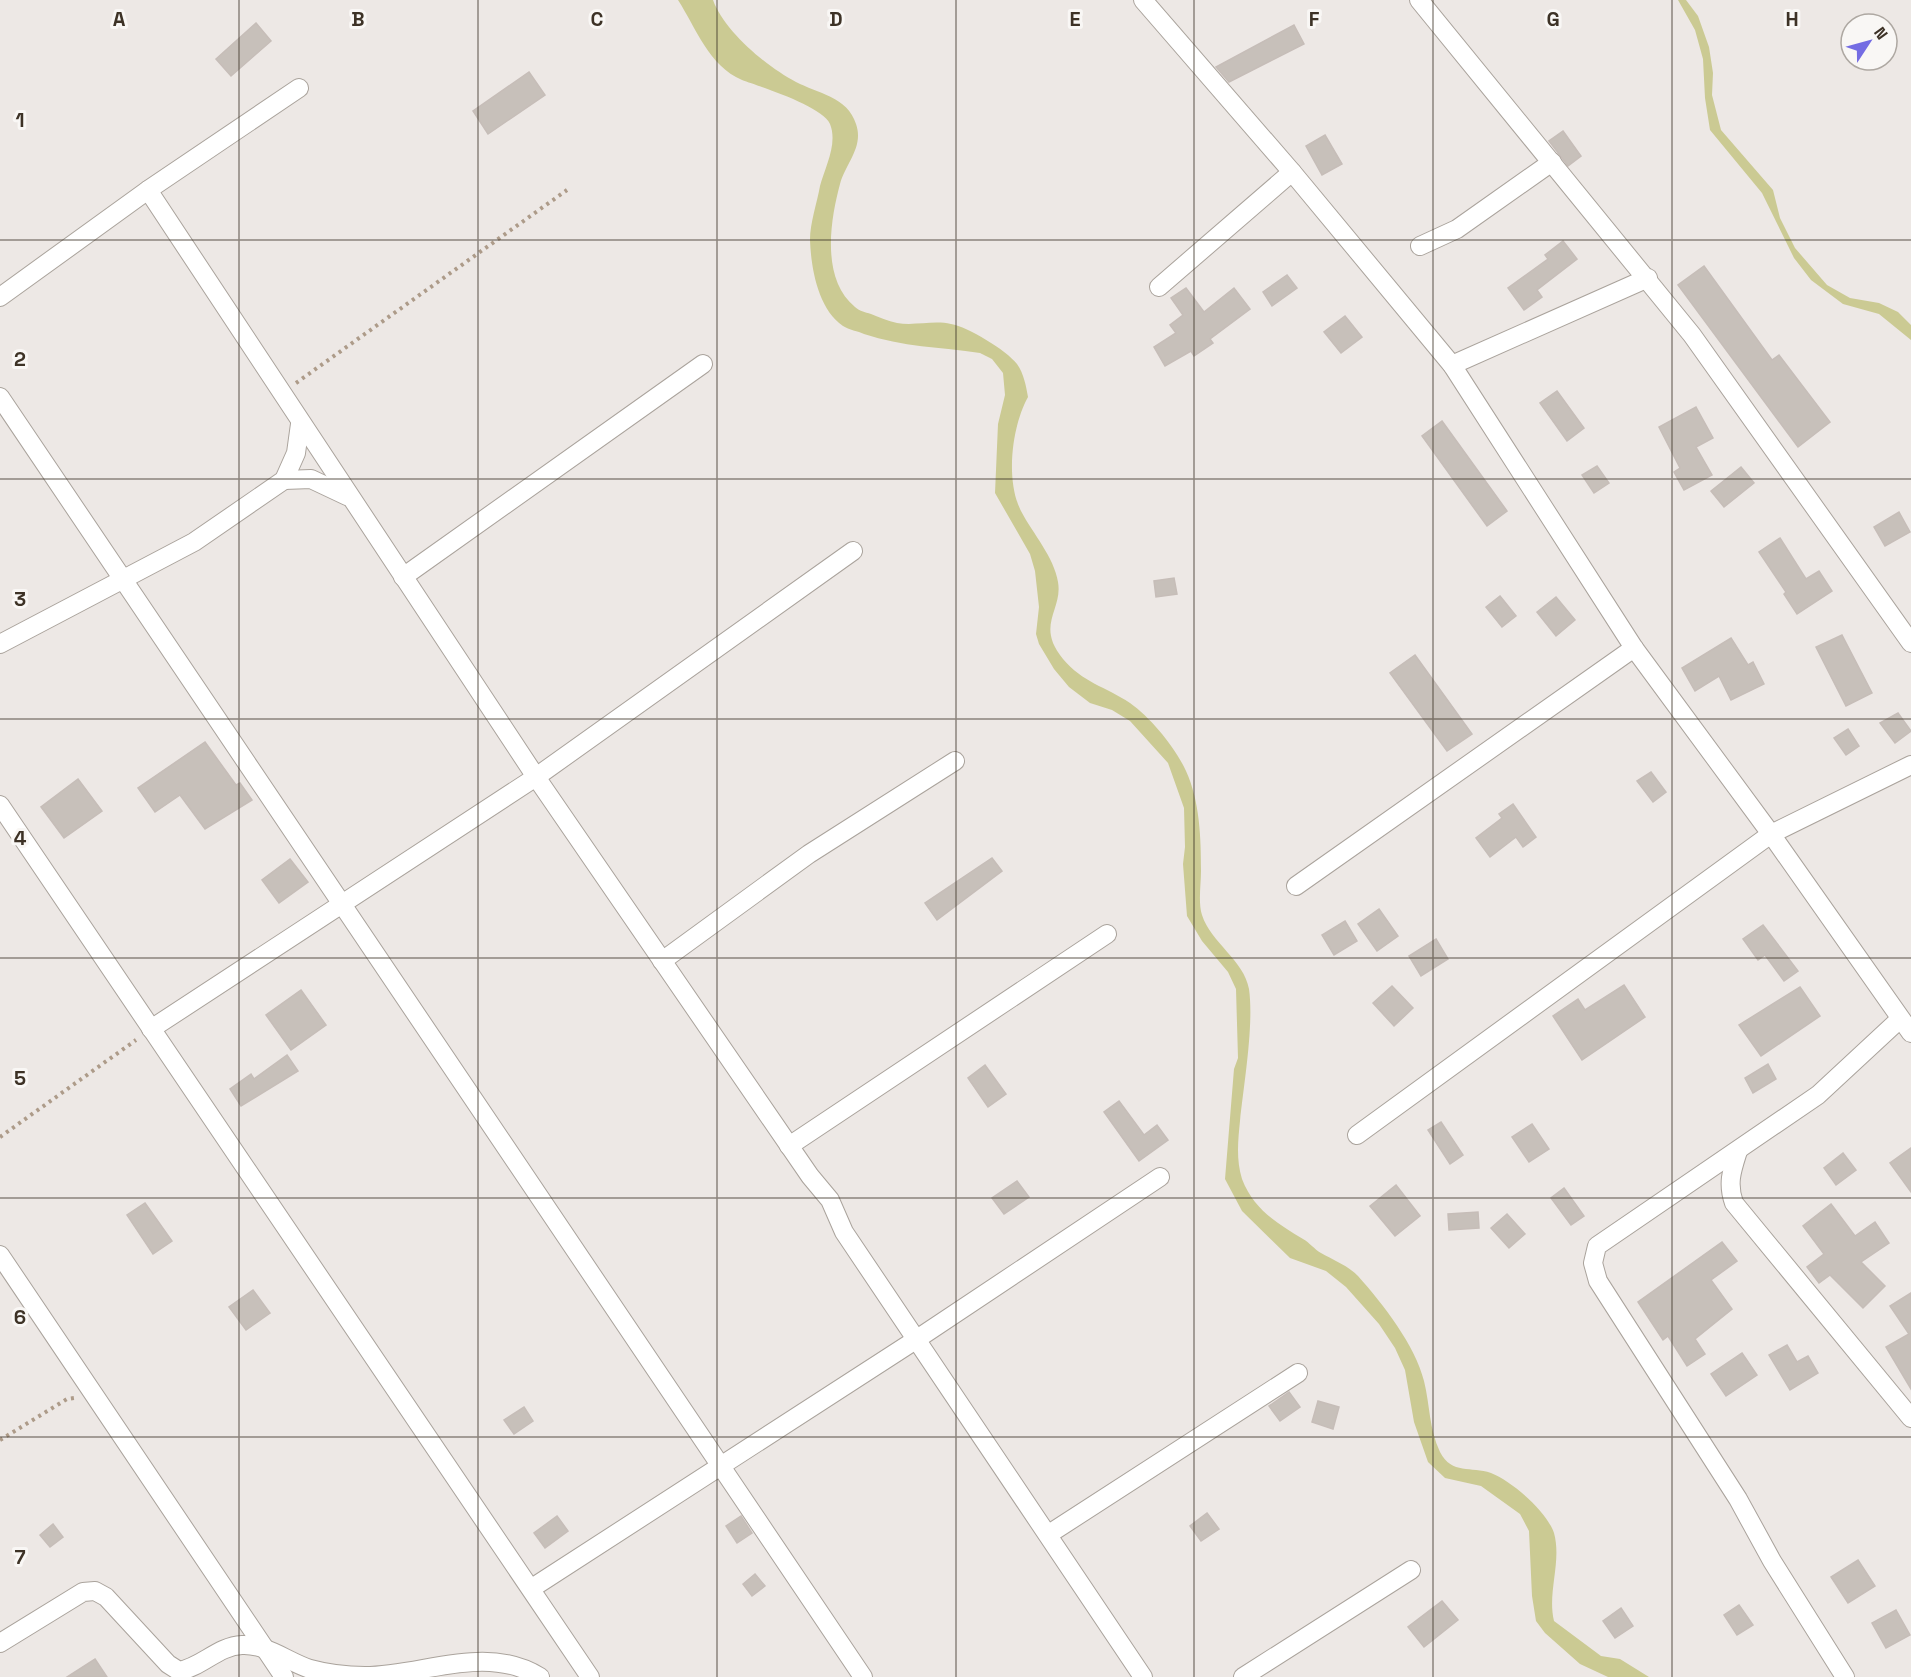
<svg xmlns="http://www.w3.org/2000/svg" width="1911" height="1677" viewBox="0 0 1911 1677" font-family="'Space Grotesk',sans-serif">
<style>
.water{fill:#cbca93}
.building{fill:#c7c0ba;stroke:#c6bdb8;stroke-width:1.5}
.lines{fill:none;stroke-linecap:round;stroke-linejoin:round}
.minor-casing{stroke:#aaa39c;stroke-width:20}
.path{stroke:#ad9b89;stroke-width:4;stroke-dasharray:3 4.5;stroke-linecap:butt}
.minor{stroke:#fff;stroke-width:18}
.grid{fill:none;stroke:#3d3226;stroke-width:1.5;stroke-opacity:0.55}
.grid-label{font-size:20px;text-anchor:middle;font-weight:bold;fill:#3d3226;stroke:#f9f7f5;stroke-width:6;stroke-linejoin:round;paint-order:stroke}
</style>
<rect width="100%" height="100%" fill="#ede8e5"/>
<!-- water -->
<g class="water">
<path d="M678,0H713C724,31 767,67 796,82C817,93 848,97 856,124C864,147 846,163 840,184C830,221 821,279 855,307C859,311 865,312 871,314C879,317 888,321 897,323C915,326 934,320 951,324C968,327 1006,350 1017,364C1024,374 1026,386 1028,397C1012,426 1005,480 1021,511C1033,534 1054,557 1058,582C1063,610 1035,625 1063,659C1082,682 1106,687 1130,703C1151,718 1175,747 1186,771C1200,802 1201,838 1201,871C1201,884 1198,903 1202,915C1211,943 1244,960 1249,989C1254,1025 1244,1083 1240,1121C1238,1140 1236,1160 1242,1179C1254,1210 1277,1223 1303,1239C1310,1243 1314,1249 1321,1253C1333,1260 1347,1265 1358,1276C1383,1304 1415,1345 1424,1381C1430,1405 1429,1429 1440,1452C1452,1475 1471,1466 1491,1473C1512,1481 1547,1512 1554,1533C1562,1562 1547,1592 1554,1621L1601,1656L1620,1659L1649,1677H1608L1580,1664L1545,1633L1536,1621L1532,1596L1529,1531L1520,1514L1481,1486L1445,1478L1428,1462L1414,1422L1405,1370L1395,1348L1379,1324L1346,1287L1326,1271L1290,1258L1242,1211L1225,1179L1234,1069L1238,1058L1236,989L1228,972L1202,941L1187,916L1183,864L1185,847L1184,808L1168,763L1130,721L1112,710L1090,703L1069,687L1054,669L1039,644L1036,634L1039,607L1035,571L1030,554L995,493L998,424L1005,395L1003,373L992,359L980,353C941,347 902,347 864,334C858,331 849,330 843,326C818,309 811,268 810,240C810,223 817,203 820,186C825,167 838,144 830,124C822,106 761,87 742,80C709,66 696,28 678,0Z"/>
<path d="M1678,0H1686L1698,16L1709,47L1713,73L1712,95L1721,130L1773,190L1780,218L1795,248L1827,285L1850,298L1879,303L1898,312L1911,325V340L1879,314L1843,304L1811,280L1794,258L1762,193L1710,130L1705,98L1703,59L1695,30Z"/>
</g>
<!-- building -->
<g class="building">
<path d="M256,23L271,41L231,76L216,59Z"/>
<path d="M1294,25L1304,44L1229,82L1216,67Z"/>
<path d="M529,72L545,95L488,134L473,111Z"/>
<path d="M1563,131L1581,156L1568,166L1549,141Z"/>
<path d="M1325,135L1342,164L1322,175L1306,146Z"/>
<path d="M1563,241L1577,259L1537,290L1542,297L1524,310L1508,288L1548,259L1545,255Z"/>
<path d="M1704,266L1772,360L1779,355L1830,422L1798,447L1678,285Z"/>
<path d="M1287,275L1297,288L1272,306L1263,292Z"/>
<path d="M1186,288L1204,312L1234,288L1250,309L1210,339L1213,343L1194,356L1191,351L1165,366L1154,347L1176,333L1170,325L1183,315L1171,298Z"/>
<path d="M1345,316L1362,337L1341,353L1324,332Z"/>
<path d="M1557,391L1584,428L1567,441L1540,403Z"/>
<path d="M1696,407L1713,438L1696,447L1712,475L1684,490L1674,472L1680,468L1659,427Z"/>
<path d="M1442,421L1507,511L1487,526L1422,436Z"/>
<path d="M1597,466L1609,483L1594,493L1582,475Z"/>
<path d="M1741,467L1754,483L1724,507L1711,491Z"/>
<path d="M1899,512L1910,532L1885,546L1874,527Z"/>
<path d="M1780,538L1806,579L1819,571L1832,591L1797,614L1784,594L1786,592L1759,552Z"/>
<path d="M1174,578L1177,594L1156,597L1154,581Z"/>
<path d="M1500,596L1516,616L1502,627L1486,607Z"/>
<path d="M1556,597L1575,620L1556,636L1537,612Z"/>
<path d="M1842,635L1872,693L1846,706L1816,647Z"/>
<path d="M1731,638L1748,665L1753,662L1764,684L1731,700L1719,676L1695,691L1682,668Z"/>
<path d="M1415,655L1472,734L1447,751L1390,673Z"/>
<path d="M1898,713L1911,731L1895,743L1880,723Z"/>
<path d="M1848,729L1859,746L1846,755L1834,738Z"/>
<path d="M205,742L236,785L240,783L252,800L205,829L180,795L155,812L138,788Z"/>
<path d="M1651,772L1666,792L1653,802L1637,781Z"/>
<path d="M78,779L102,811L64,838L41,807Z"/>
<path d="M1513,804L1536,837L1523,847L1516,837L1490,857L1476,838L1502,818L1499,814Z"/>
<path d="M992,858L1002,871L937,920L925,903Z"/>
<path d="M290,859L308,882L279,903L262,880Z"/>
<path d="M1379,909L1398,936L1377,951L1358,924Z"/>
<path d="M1345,921L1357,941L1334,955L1322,935Z"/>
<path d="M1763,925L1798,971L1784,981L1765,955L1758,960L1743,939Z"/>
<path d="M1436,939L1448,959L1421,976L1409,956Z"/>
<path d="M1624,985L1645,1017L1582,1060L1553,1016L1578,999L1585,1010Z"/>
<path d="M1392,986L1413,1008L1394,1026L1373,1003Z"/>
<path d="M1800,987L1820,1016L1761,1056L1739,1025Z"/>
<path d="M301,990L326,1025L291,1050L266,1015Z"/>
<path d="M287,1055L298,1071L241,1106L230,1089L251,1074L254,1079Z"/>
<path d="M1768,1064L1776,1079L1753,1093L1745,1078Z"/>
<path d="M985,1065L1006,1094L988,1107L968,1078Z"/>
<path d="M1119,1101L1144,1135L1157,1125L1168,1140L1139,1161L1104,1112Z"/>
<path d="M1441,1122L1463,1155L1450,1164L1428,1130Z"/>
<path d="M1532,1124L1549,1149L1529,1162L1512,1137Z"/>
<path d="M1911,1148V1192L1890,1163Z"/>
<path d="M1843,1153L1856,1170L1836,1185L1824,1168Z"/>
<path d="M1017,1181L1029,1197L1004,1214L992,1198Z"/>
<path d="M1396,1185L1420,1216L1395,1236L1370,1206Z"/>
<path d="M1564,1188L1584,1216L1571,1225L1551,1198Z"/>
<path d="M145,1203L172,1241L153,1254L127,1215Z"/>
<path d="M1831,1204L1855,1236L1875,1222L1889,1243L1861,1262L1885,1286L1863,1308L1830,1275L1819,1283L1807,1267L1824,1254L1803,1226Z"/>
<path d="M1478,1212L1479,1228L1449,1230L1448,1214Z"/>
<path d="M1507,1214L1525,1234L1509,1248L1491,1228Z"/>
<path d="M1722,1242L1737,1261L1711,1280L1732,1309L1695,1339L1705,1354L1687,1366L1668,1336L1663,1340L1638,1302Z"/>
<path d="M253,1290L270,1313L246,1330L229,1307Z"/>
<path d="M1911,1293V1389L1886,1347L1909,1334L1890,1306Z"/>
<path d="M1787,1345L1797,1362L1808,1356L1818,1373L1790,1390L1769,1355Z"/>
<path d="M1742,1353L1757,1375L1726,1396L1711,1374Z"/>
<path d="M1289,1392L1300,1407L1280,1421L1269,1406Z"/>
<path d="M1318,1401L1339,1407L1333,1429L1312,1422Z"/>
<path d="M524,1407L533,1421L514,1434L504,1420Z"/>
<path d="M1207,1513L1219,1529L1201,1541L1190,1526Z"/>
<path d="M557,1516L568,1531L545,1548L534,1533Z"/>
<path d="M741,1516L752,1533L737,1543L726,1526Z"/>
<path d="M53,1524L63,1537L50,1547L40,1535Z"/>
<path d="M1858,1560L1875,1586L1848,1603L1831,1577Z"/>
<path d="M755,1574L765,1586L752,1596L743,1584Z"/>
<path d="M1442,1601L1458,1620L1424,1647L1408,1627Z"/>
<path d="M1739,1605L1753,1625L1737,1635L1724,1615Z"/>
<path d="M1621,1608L1633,1626L1615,1638L1603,1621Z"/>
<path d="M1896,1610L1910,1635L1886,1648L1872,1623Z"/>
<path d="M95,1659L107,1677H67Z"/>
</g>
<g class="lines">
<defs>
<g id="minor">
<path d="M1143,0L1292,172L1452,365L1634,648L1771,834L1911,1033"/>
<path d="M1419,0L1692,335L1911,643"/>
<path d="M148,190L536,777L810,1176L830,1200L844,1232L1143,1677"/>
<path d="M1420,246L1457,229L1552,162"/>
<path d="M1159,287L1292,172"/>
<path d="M0,297L148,190L299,88"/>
<path d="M1452,365L1648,278"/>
<path d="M0,397L863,1677"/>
<path d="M284,480L311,479L347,496"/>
<path d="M403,577L703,364"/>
<path d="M0,644L194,542L284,480L296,453L300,424"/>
<path d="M0,805L590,1677"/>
<path d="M1296,886L1634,648"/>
<path d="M662,961L809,854L955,761"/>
<path d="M151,1029L536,777L853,551"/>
<path d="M1357,1135L1771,834L1911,765"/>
<path d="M789,1146L1107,934"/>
<path d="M1738,1151C1732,1170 1727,1183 1734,1203L1911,1418"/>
<path d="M0,1255L284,1677"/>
<path d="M1049,1534L1298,1373"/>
<path d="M532,1588L917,1339L1160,1177"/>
<path d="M0,1643L83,1592L95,1591L106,1597L168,1664L179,1671C202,1667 218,1646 242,1645C267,1644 286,1661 310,1669C328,1674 346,1676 365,1676C424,1676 484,1643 540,1677"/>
<path d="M1243,1677L1411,1570"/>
<path d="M1845,1677L1772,1561L1738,1499L1598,1281L1593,1263L1597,1246L1818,1095L1900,1019"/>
</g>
</defs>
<!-- minor casing -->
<use href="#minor" class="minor-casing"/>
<!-- path -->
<g class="path">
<path d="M296,383L567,190"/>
<path d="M0,1137L136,1040"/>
<path d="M0,1440L67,1399L74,1398"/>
</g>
<!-- minor -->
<use href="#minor" class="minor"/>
</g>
<!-- grid -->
<path class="grid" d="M239,0V1677M478,0V1677M717,0V1677M956,0V1677M1194,0V1677M1433,0V1677M1672,0V1677M0,240H1911M0,479H1911M0,719H1911M0,958H1911M0,1198H1911M0,1437H1911"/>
<g class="grid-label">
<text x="119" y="26">A</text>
<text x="358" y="26">B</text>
<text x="597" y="26">C</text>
<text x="836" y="26">D</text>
<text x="1075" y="26">E</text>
<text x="1314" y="26">F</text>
<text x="1553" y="26">G</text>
<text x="1792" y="26">H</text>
<text x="20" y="127">1</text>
<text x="20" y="366">2</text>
<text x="20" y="606">3</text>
<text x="20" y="845">4</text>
<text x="20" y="1085">5</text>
<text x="20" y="1324">6</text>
<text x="20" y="1564">7</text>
</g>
<!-- north arrow -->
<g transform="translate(1869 42) rotate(54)"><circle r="28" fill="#f9f7f5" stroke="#aea8a2" stroke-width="1.5"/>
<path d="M0-4.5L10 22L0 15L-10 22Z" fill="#746ce3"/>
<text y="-9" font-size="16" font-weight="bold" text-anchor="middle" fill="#3d3226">N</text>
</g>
</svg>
